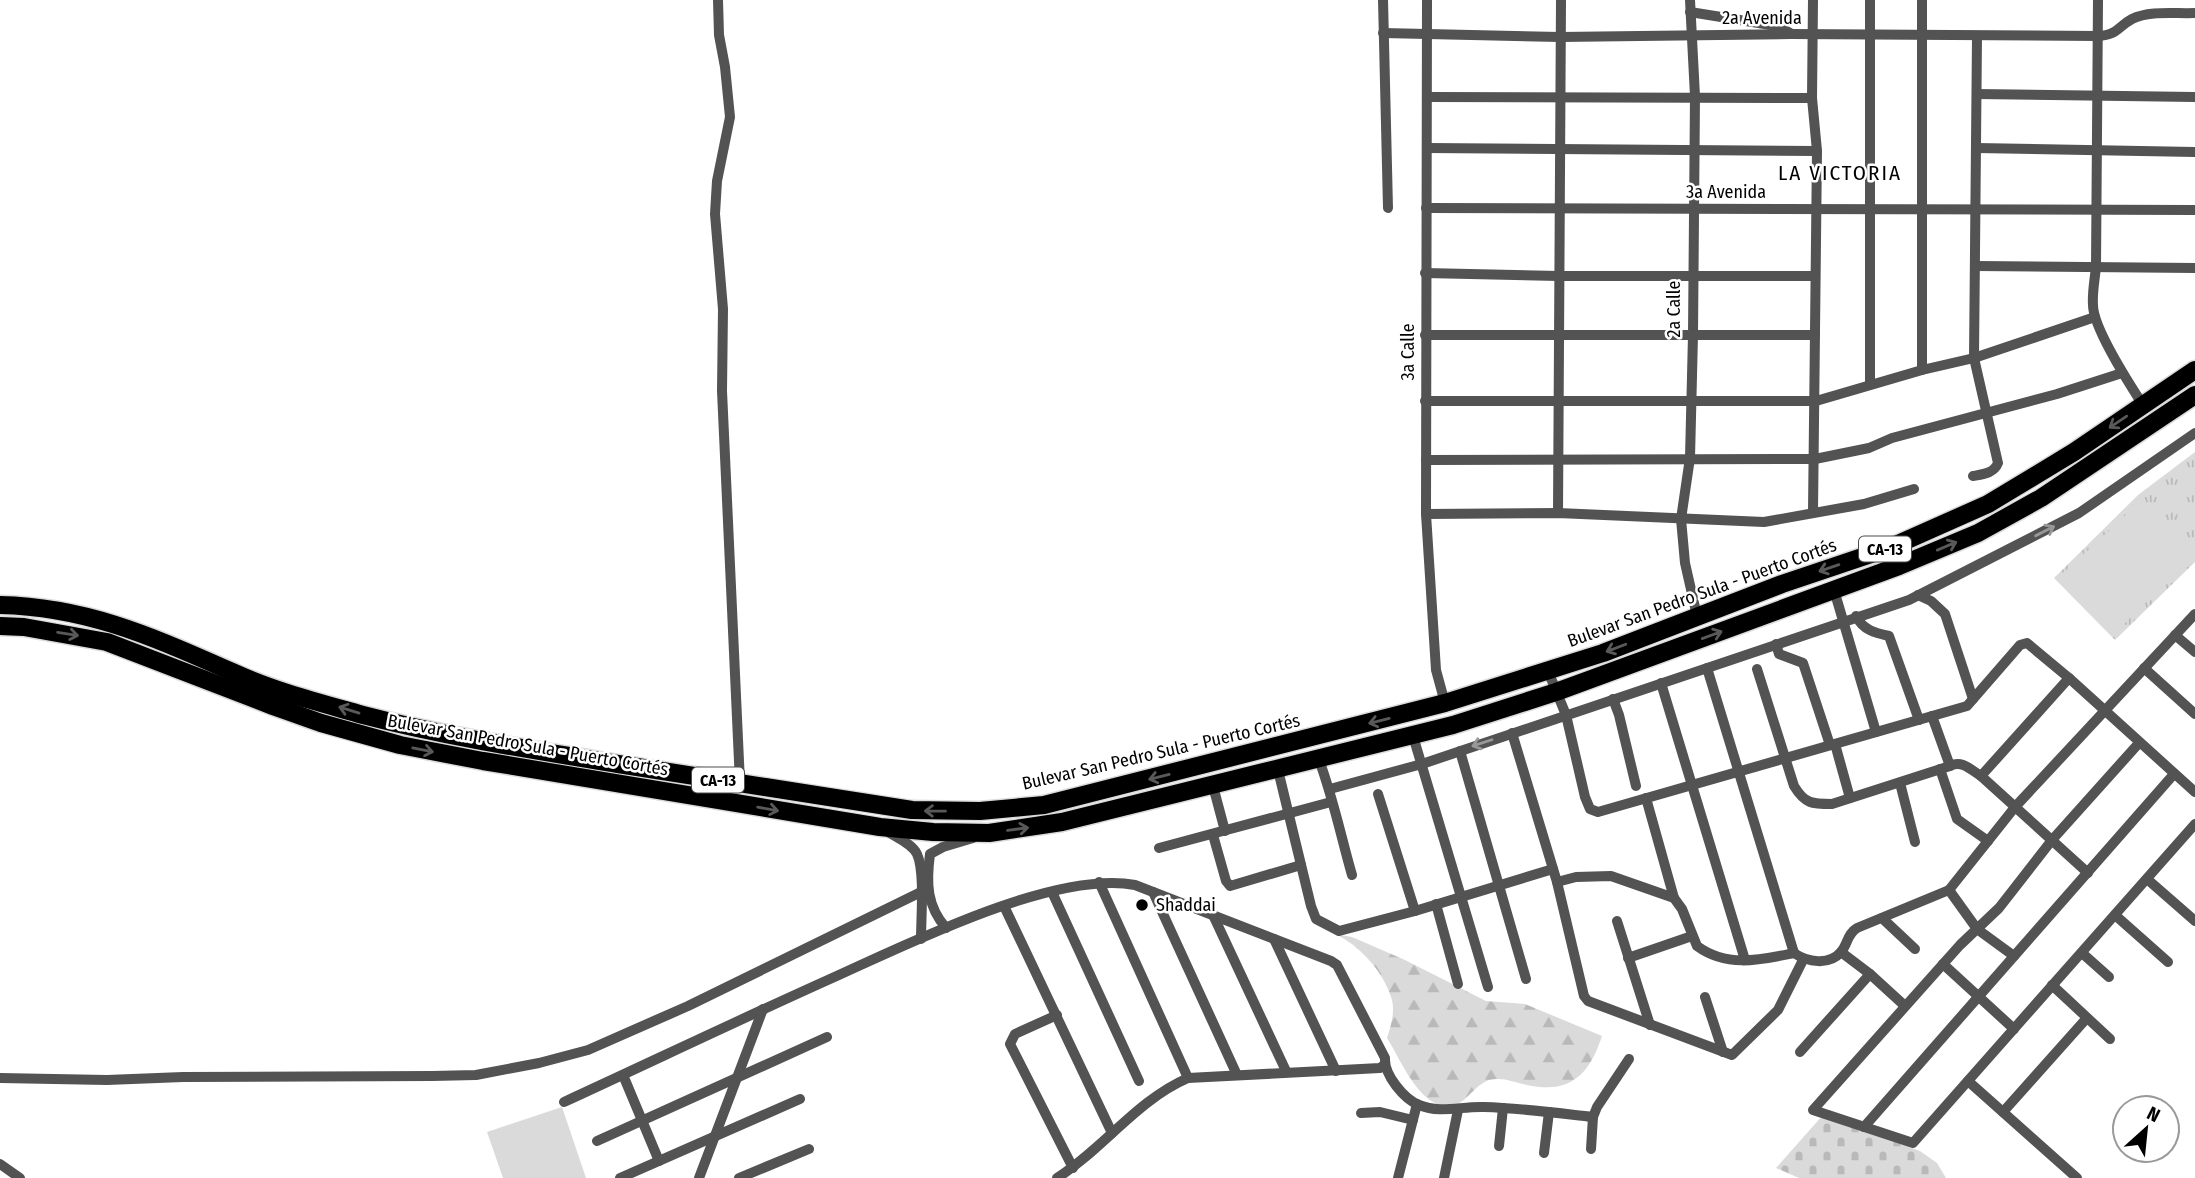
<svg xmlns="http://www.w3.org/2000/svg" width="2195" height="1178" viewBox="0 0 2195 1178" font-family="'Fira Sans Condensed',sans-serif">
<style>
.forest{fill:url(#forest-firs)}
.cemetery{fill:url(#cemetery-stones)}
.park{fill:url(#park-tufts)}
.pitch{fill:#dadada}
.lines{fill:none;stroke-linecap:round;stroke-linejoin:round}
.trunk-casing{stroke:#dbdbdb;stroke-width:21}
.minor{stroke:#535353;stroke-width:10}
.trunk{stroke:#000;stroke-width:18}
.oneway{stroke:#595959}
.oneway2{stroke:#989898}
.poi-dot{fill:#000;stroke:#fff;stroke-width:2.5}
.labels{text-anchor:middle;stroke-width:5;stroke-linejoin:round;paint-order:stroke}
.shield{fill:#fff;stroke:#4c4c4c;stroke-width:2}
.shield-label{font-size:16px;font-weight:bold;fill:#000}
.street-label{font-size:18px;fill:#000;stroke:#fff}
.poi-label{font-size:18px;fill:#000;stroke:#fff;text-anchor:start}
.quarter-label{font-size:21px;letter-spacing:2px;fill:#000;stroke:#fff}
</style>
<defs>
<pattern id="forest-firs" width="22" height="20" patternUnits="userSpaceOnUse" patternTransform="scale(1.75)"><rect width="22" height="20" fill="#dadada"/><path d="M5 1l3.5 6h-7zM16 11l3.5 6h-7z" fill="#b9b9b9"/></pattern>
<pattern id="cemetery-stones" width="16" height="16" patternUnits="userSpaceOnUse" patternTransform="scale(1.75)"><rect width="16" height="16" fill="#dadada"/><path d="M2 7V4a2 2 0 0 1 4 0v3zM10 15v-3a2 2 0 0 1 4 0v3z" fill="#b9b9b9"/></pattern>
<pattern id="park-tufts" width="24" height="20" patternUnits="userSpaceOnUse" patternTransform="scale(1.75)"><rect width="24" height="20" fill="#dadada"/><path d="M3 7l-1-3M5 7V3M7 7l1-3M15 17l-1-3M17 17v-4M19 17l1-3" fill="none" stroke="#b9b9b9"/></pattern>
</defs>
<rect width="100%" height="100%" fill="#fff"/>
<!-- forest -->
<path class="forest" d="M1336,934L1352,937L1405,960L1486,1001L1525,1004L1602,1036C1590,1072 1573,1093 1532,1086C1518,1084 1504,1076 1489,1080C1471,1086 1462,1114 1439,1105C1414,1095 1401,1060 1387,1038C1391,1026 1395,1012 1392,1000C1384,972 1361,947 1336,934Z"/>
<!-- cemetery -->
<path class="cemetery" d="M1823,1115L1920,1151L1937,1163L1946,1178H1799L1776,1168Z"/>
<!-- park -->
<path class="park" d="M2195,452V562L2115,640L2054,578L2138,495Z"/>
<!-- pitch -->
<g class="pitch">
<path d="M2142,500L2195,554L2116,632L2060,576Z"/>
<path d="M562,1107L586,1178H503L487,1132Z"/>
</g>
<g class="lines">
<defs>
<g id="trunk">
<path d="M0,605C90,607 157,639 237,674C277,692 321,703 363,715C447,737 533,750 618,764C716,779 814,795 912,810L980,811L1044,805L1445,703L1603,653L1782,584L1889,548L1988,504L2074,452L2195,370"/>
<path d="M0,626L24,627L107,642L273,706L321,723L400,745L483,761L880,827L933,832L989,833L1062,822L1453,725L1556,692L1899,566L1978,533L2041,498L2195,395"/>
</g>
</defs>
<!-- trunk casing -->
<use href="#trunk" class="trunk-casing"/>
<!-- minor -->
<g class="minor">
<path d="M718,0L719,35L725,67L730,117L717,181L715,214L723,309L722,391L740,783"/>
<path d="M1383,0L1388,208"/>
<path d="M1427,0L1426,514L1436,670L1445,703"/>
<path d="M1690,0L1695,96L1693,335L1690,458L1681,519L1685,563L1697,616"/>
<path d="M1813,0L1812,98L1817,151L1813,512"/>
<path d="M2098,0L2096,266C2095,279 2092,292 2093,305C2093,327 2130,385 2143,405"/>
<path d="M1690,12L1777,26L1790,33"/>
<path d="M1383,33L1560,37L1791,34L2098,36C2118,35 2117,27 2132,19C2150,10 2176,14 2195,13"/>
<path d="M1977,94L2195,97"/>
<path d="M1427,97L1812,98"/>
<path d="M1427,148L1817,151"/>
<path d="M1976,148L2195,152"/>
<path d="M1426,208L2195,210"/>
<path d="M1976,266L2195,268"/>
<path d="M1425,273L1559,276H1815"/>
<path d="M1425,335H1815"/>
<path d="M1922,370V0"/>
<path d="M1870,384V0"/>
<path d="M1425,401H1816L1922,370L1974,358L2095,317"/>
<path d="M1426,460L1815,459L1869,448L1892,438L2057,394L2122,373"/>
<path d="M1973,476C1984,474 1994,473 1998,463L1974,358L1977,37"/>
<path d="M1558,513L1561,0"/>
<path d="M1426,514L1558,513L1764,522L1864,504L1914,489"/>
<path d="M1834,590L1876,732"/>
<path d="M1918,595L1931,601L1945,614L1973,699"/>
<path d="M1856,616C1863,630 1875,633 1889,636L1919,720"/>
<path d="M2175,635L2195,652"/>
<path d="M1776,644L1779,654L1803,663L1830,745"/>
<path d="M1707,668L1794,953"/>
<path d="M2144,668L2195,714"/>
<path d="M1757,669L1794,786C1805,804 1812,804 1832,804L1950,766"/>
<path d="M1548,671L1566,715L1585,797L1590,809L1598,812L1967,706L2020,645L2027,643L2069,678L2195,792"/>
<path d="M1661,683L1745,960"/>
<path d="M1613,699L1619,715L1636,786"/>
<path d="M1932,716L1950,766C1962,760 1970,769 1981,776L2088,873"/>
<path d="M1512,733L1557,882L1584,996L1588,1001L1732,1055L1778,1010L1803,960"/>
<path d="M1413,736L1488,987"/>
<path d="M2139,743L2052,840L1999,908L1960,945L1813,1110L1913,1143L2195,824"/>
<path d="M1835,744L1850,798"/>
<path d="M1460,751L1526,979"/>
<path d="M1319,760C1333,797 1341,837 1352,875"/>
<path d="M1940,769L1957,819L1988,841"/>
<path d="M1278,770L1311,906L1316,919L1339,931L1415,911L1553,869"/>
<path d="M1981,776L2069,678"/>
<path d="M1900,783L1915,842"/>
<path d="M1213,786L1225,831"/>
<path d="M1330,789L1422,764L1909,600L2079,513L2195,433"/>
<path d="M1378,794L1415,911"/>
<path d="M1646,798L1674,898"/>
<path d="M885,830C895,837 912,843 917,854C925,871 921,918 921,939"/>
<path d="M1213,835L1226,881L1230,886L1301,865"/>
<path d="M1159,848L1331,802"/>
<path d="M2147,879L2195,921"/>
<path d="M1099,882L1188,1078"/>
<path d="M1557,882L1576,877L1611,876L1674,898L1682,909L1697,946C1727,968 1760,960 1794,953C1807,962 1829,966 1841,952C1848,944 1847,934 1857,928L1949,890L2015,807L2195,614"/>
<path d="M1949,890L1977,929L2014,956"/>
<path d="M1052,892L1139,1081"/>
<path d="M1153,892L1237,1075"/>
<path d="M1436,904L1458,984"/>
<path d="M1004,906L1112,1133"/>
<path d="M1213,915L1286,1071"/>
<path d="M2115,915L2168,962"/>
<path d="M1882,918L1915,949"/>
<path d="M1617,921L1650,1025"/>
<path d="M946,928C927,906 926,884 930,854L943,847L973,838"/>
<path d="M1274,939L1336,1071"/>
<path d="M1841,952L1870,974"/>
<path d="M2082,953L2109,977"/>
<path d="M1628,958L1692,936"/>
<path d="M1943,964L2014,1029"/>
<path d="M2052,985L2110,1039"/>
<path d="M1705,997L1723,1052"/>
<path d="M1057,1015L1015,1034L1010,1044L1073,1168"/>
<path d="M1800,1052L1870,974L1905,1006"/>
<path d="M623,1075L659,1161"/>
<path d="M0,1078L107,1080L183,1077L432,1076L476,1075L539,1063L588,1050L688,1006L921,892"/>
<path d="M1968,1081L2077,1178"/>
<path d="M564,1102C653,1061 741,1019 830,979C906,945 1054,870 1135,885L1331,961L1337,965L1385,1058C1384,1075 1404,1099 1419,1105C1441,1114 1461,1106 1484,1107C1520,1108 1557,1113 1593,1117"/>
<path d="M2003,1112L2086,1019"/>
<path d="M1361,1113L1380,1112L1413,1120"/>
<path d="M1864,1127L2174,774"/>
<path d="M597,1141L827,1037"/>
<path d="M1499,1146L1503,1108"/>
<path d="M1591,1149L1593,1117L1597,1107L1629,1059"/>
<path d="M1544,1153L1549,1112"/>
<path d="M0,1164L20,1178"/>
<path d="M620,1178L800,1099"/>
<path d="M699,1178L763,1009"/>
<path d="M739,1178L809,1149"/>
<path d="M1057,1178C1103,1149 1137,1100 1188,1078L1380,1068L1384,1065"/>
<path d="M1398,1178L1417,1104"/>
<path d="M1444,1178L1458,1110"/>
</g>
<!-- trunk -->
<use href="#trunk" class="trunk"/>
</g>
<!-- one-way arrows -->
<defs><path id="oneway-shaft" d="M-6 0H5M1.5-3L5.5 0L1.5 3" fill="none" stroke-width="1.6" stroke-linecap="round" stroke-linejoin="round" transform="scale(1.75)"/></defs>
<g class="oneway">
<use href="#oneway-shaft" transform="translate(2118 422) rotate(146)"/>
<use href="#oneway-shaft" transform="translate(1947 546) rotate(-23)"/>
<use href="#oneway-shaft" transform="translate(1829 568) rotate(161)"/>
<use href="#oneway-shaft" transform="translate(68 634) rotate(9)"/>
<use href="#oneway-shaft" transform="translate(1712 635) rotate(-20)"/>
<use href="#oneway-shaft" transform="translate(1616 648) rotate(159)"/>
<use href="#oneway-shaft" transform="translate(349 710) rotate(-163)"/>
<use href="#oneway-shaft" transform="translate(1379 721) rotate(166)"/>
<use href="#oneway-shaft" transform="translate(423 750) rotate(11)"/>
<use href="#oneway-shaft" transform="translate(1159 777) rotate(166)"/>
<use href="#oneway-shaft" transform="translate(768 809) rotate(10)"/>
<use href="#oneway-shaft" transform="translate(935 811) rotate(-179)"/>
<use href="#oneway-shaft" transform="translate(1018 829) rotate(-8)"/>
</g>
<g class="oneway2">
<use href="#oneway-shaft" transform="translate(2045 531) rotate(-27)"/>
<use href="#oneway-shaft" transform="translate(1482 743) rotate(162)"/>
</g>
<!-- markers -->
<circle class="poi-dot" cx="1142" cy="905" r="7"/>
<g class="labels">
<!-- shield labels -->
<g class="shield">
<rect x="1859" y="536.5" width="52" height="25" rx="5"/>
<rect x="692" y="767.5" width="52" height="25" rx="5"/>
</g>
<g class="shield-label">
<text x="1885" y="555">CA-13</text>
<text x="718" y="786">CA-13</text>
</g>
<!-- street labels -->
<g class="street-label">
<text x="1762" y="24">2a Avenida</text>
<text x="1726" y="198">3a Avenida</text>
<text transform="translate(1674 309) rotate(-90)" y="6">2a Calle</text>
<text transform="translate(1408 352) rotate(-90)" y="6">3a Calle</text>
<text transform="translate(1702 593) rotate(-20)" y="6">Bulevar San Pedro Sula - Puerto Cortés</text>
<text transform="translate(528 745) rotate(10)" y="6">Bulevar San Pedro Sula - Puerto Cortés</text>
<text transform="translate(1161 752) rotate(-13)" y="6">Bulevar San Pedro Sula - Puerto Cortés</text>
</g>
<!-- poi labels -->
<g class="poi-label">
<text x="1156" y="911">Shaddai</text>
</g>
<!-- quarter labels -->
<g class="quarter-label">
<text x="1840" y="180">LA VICTORIA</text>
</g>
</g>
<!-- north arrow -->
<g transform="translate(2146 1129) rotate(27)"><circle r="33" fill="#ffffff" stroke="#999999" stroke-width="2"/>
<path d="M0-5L12 26L0 18L-12 26Z" fill="#000000"/>
<text y="-10" font-size="19" font-weight="bold" text-anchor="middle" fill="#000000">N</text>
</g>
</svg>
